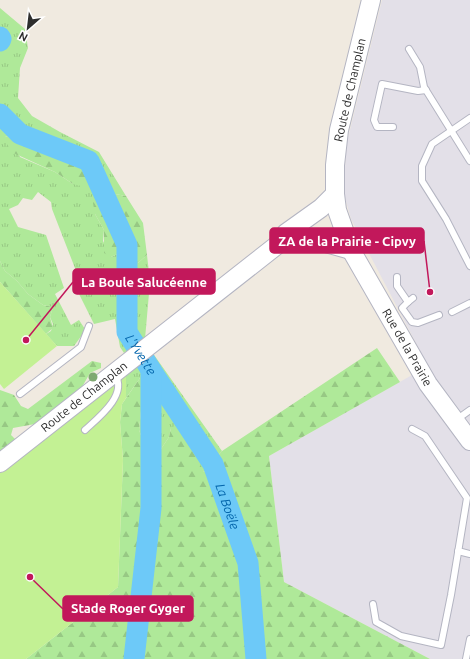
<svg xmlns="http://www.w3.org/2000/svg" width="470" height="659" viewBox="0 0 470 659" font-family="Ubuntu,sans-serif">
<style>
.industrial{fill:#e3e0e8}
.grass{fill:url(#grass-tufts);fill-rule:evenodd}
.forest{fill:url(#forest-firs)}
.pitch{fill:#c3f194}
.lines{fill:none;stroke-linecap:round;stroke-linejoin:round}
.river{stroke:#6dc9f8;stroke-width:21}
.lane-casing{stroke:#b4b5c2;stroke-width:8}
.secondary-casing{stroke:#b4b5c2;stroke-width:20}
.lane{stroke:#fff;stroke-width:6}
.secondary{stroke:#fff;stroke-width:18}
.tree{fill:#7fa971}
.labels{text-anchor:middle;stroke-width:3.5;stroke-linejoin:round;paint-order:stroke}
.street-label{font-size:12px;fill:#2e2e2e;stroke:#fff}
.water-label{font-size:13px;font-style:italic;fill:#0466ac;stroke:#fff}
.leader{fill:none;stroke:#c2185b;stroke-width:1.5}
.callout-dot{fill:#c2185b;stroke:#fff;stroke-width:1.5}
.callout{fill:#c2185b;stroke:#c2185b;stroke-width:1.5}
.callout-label{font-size:13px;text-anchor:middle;font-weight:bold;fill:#fff}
</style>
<defs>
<pattern id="grass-tufts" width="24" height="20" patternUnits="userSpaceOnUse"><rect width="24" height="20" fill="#afe999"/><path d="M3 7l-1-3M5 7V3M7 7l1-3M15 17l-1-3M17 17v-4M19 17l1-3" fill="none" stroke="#97c884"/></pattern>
<pattern id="forest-firs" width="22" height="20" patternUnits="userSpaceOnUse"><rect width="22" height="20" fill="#afe999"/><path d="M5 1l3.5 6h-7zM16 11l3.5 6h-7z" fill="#97c884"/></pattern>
</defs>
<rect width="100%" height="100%" fill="#f0eae0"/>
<!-- industrial -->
<path class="industrial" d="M382,0H470V659H430L284,582L269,456L428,366L351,219L343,191L347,142Z"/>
<!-- grass -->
<g class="grass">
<path d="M0,8L25,29L28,48L20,68L18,98L32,116L60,132L99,152L126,196L115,194L98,197L95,214L104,230L103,241L111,257L120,253H128L138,263L147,255L150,282L145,339L124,353L120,347L115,319L94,324L76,288L80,281L52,209L51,202L38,192L32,200L23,198L18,205L9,209L18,227L46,235L64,288L55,294L71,325L79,320L85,329L82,335L74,346H57L46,334L51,331L53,324L50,317L53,307L43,305L28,294L17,281L5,271L0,261ZM5,136L58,152L83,162L73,184L55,172L20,157Z"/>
<path d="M152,352L222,451L204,472L171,428L169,437L161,449L153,448L145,446L139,430L141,411L147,401L155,394L140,378L126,398V374Z"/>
</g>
<!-- forest -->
<g class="forest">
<path d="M5,136L58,152L83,162L93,175L94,179L91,185L81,186L73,184L55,172L9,151Z"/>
<path d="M115,194L126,196L143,223L147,255L138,263L128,253H120L111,257L104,253V230L95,214L93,203L98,197Z"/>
<path d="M0,261L5,271L17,281L28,294L43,305L53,307L50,317L53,328L46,334L0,282Z"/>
<path d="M377,348L400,382L269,456L284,582L430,659H26L118,587L123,460L120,422L122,404L140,378C149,377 153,382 157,389L155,394L147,401L141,411L139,430L145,446L153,448L161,449L169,437L171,428L180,423L204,472L222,451Z"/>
<path d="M92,361L101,363V368L90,373L82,387L35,424L13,428L11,435L15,439L11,445L0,453V390L14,395L21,406L28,409Z"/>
</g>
<!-- pitch -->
<g class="pitch">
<path d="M0,282L57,346L4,389L0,384Z"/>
<path d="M126,374V398L122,404L120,422L123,460L118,587L26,659H0V473Z"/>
</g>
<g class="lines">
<!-- river -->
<g class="river">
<path d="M0,37L1,39L0,41"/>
<path id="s1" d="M0,114L20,134L89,161L127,245V332L151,370L213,464L248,563L256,659"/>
<path d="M134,659L151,508V370"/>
</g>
<defs>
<g id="lane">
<path d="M409,49L420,67L424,87L470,161"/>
<path d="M470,118L432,144L422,166V181L446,219L470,266"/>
<path d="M393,127H377L374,120L382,84L418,91L426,90"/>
<path d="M397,277V286L408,302L413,298"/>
<path d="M408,302L402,308L412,322L418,323L439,315"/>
<path d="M452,312L470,303"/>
<path d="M20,394L81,347L89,326"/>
<path d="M456,420L470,410"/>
<path d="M85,430C98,418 128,395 115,375"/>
<path d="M458,551L470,554"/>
<path d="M373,604L376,622L401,636L441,645L451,595L467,498L425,436L412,429"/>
<path d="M466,659L470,639"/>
</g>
<g id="secondary">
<path id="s2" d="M371,0L339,130L335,165V194L337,210L351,250L428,384L470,441"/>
<path d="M281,242L315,240L351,250"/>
<path id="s3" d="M0,463L281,242L286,233L321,208L335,194"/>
</g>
</defs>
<!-- lane casing -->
<use href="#lane" class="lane-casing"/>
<!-- secondary casing -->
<use href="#secondary" class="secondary-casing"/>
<!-- lane -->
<use href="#lane" class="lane"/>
<!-- secondary -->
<use href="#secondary" class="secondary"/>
</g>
<!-- trees -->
<circle class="tree" cx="93" cy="377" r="4.5"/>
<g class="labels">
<!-- street labels -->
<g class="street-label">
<text transform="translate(350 90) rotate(-77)" y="4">Route de Champlan</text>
<text dy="4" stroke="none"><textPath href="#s2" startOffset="369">Rue de la Prairie</textPath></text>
<text dy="4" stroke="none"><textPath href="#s3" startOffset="107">Route de Champlan</textPath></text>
</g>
<!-- water labels -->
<g class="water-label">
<text dy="5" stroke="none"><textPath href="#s1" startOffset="308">L'Yvette</textPath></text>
<text dy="5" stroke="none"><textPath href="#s1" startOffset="484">La Boële</textPath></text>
</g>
</g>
<!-- callouts -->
<path class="leader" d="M430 292L424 241M26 340L73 282M30 577L63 609"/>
<g class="callout-dot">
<circle cx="430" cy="292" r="4"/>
<circle cx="26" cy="340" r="4"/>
<circle cx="30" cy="577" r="4"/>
</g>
<g class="callout">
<rect x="270" y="228" width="154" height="25" rx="4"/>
<rect x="73" y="269" width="142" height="25" rx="4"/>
<rect x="63" y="596" width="130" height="25" rx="4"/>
</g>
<g class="callout-label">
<text x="347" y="246">ZA de la Prairie - Cipvy</text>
<text x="144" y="287">La Boule Salucéenne</text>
<text x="128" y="613">Stade Roger Gyger</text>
</g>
<!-- north arrow -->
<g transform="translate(28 28) rotate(208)" stroke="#ffffff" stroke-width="3" paint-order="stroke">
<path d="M0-3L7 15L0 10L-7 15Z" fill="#2e2e2e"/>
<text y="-6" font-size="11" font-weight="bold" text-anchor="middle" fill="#2e2e2e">N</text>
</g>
</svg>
